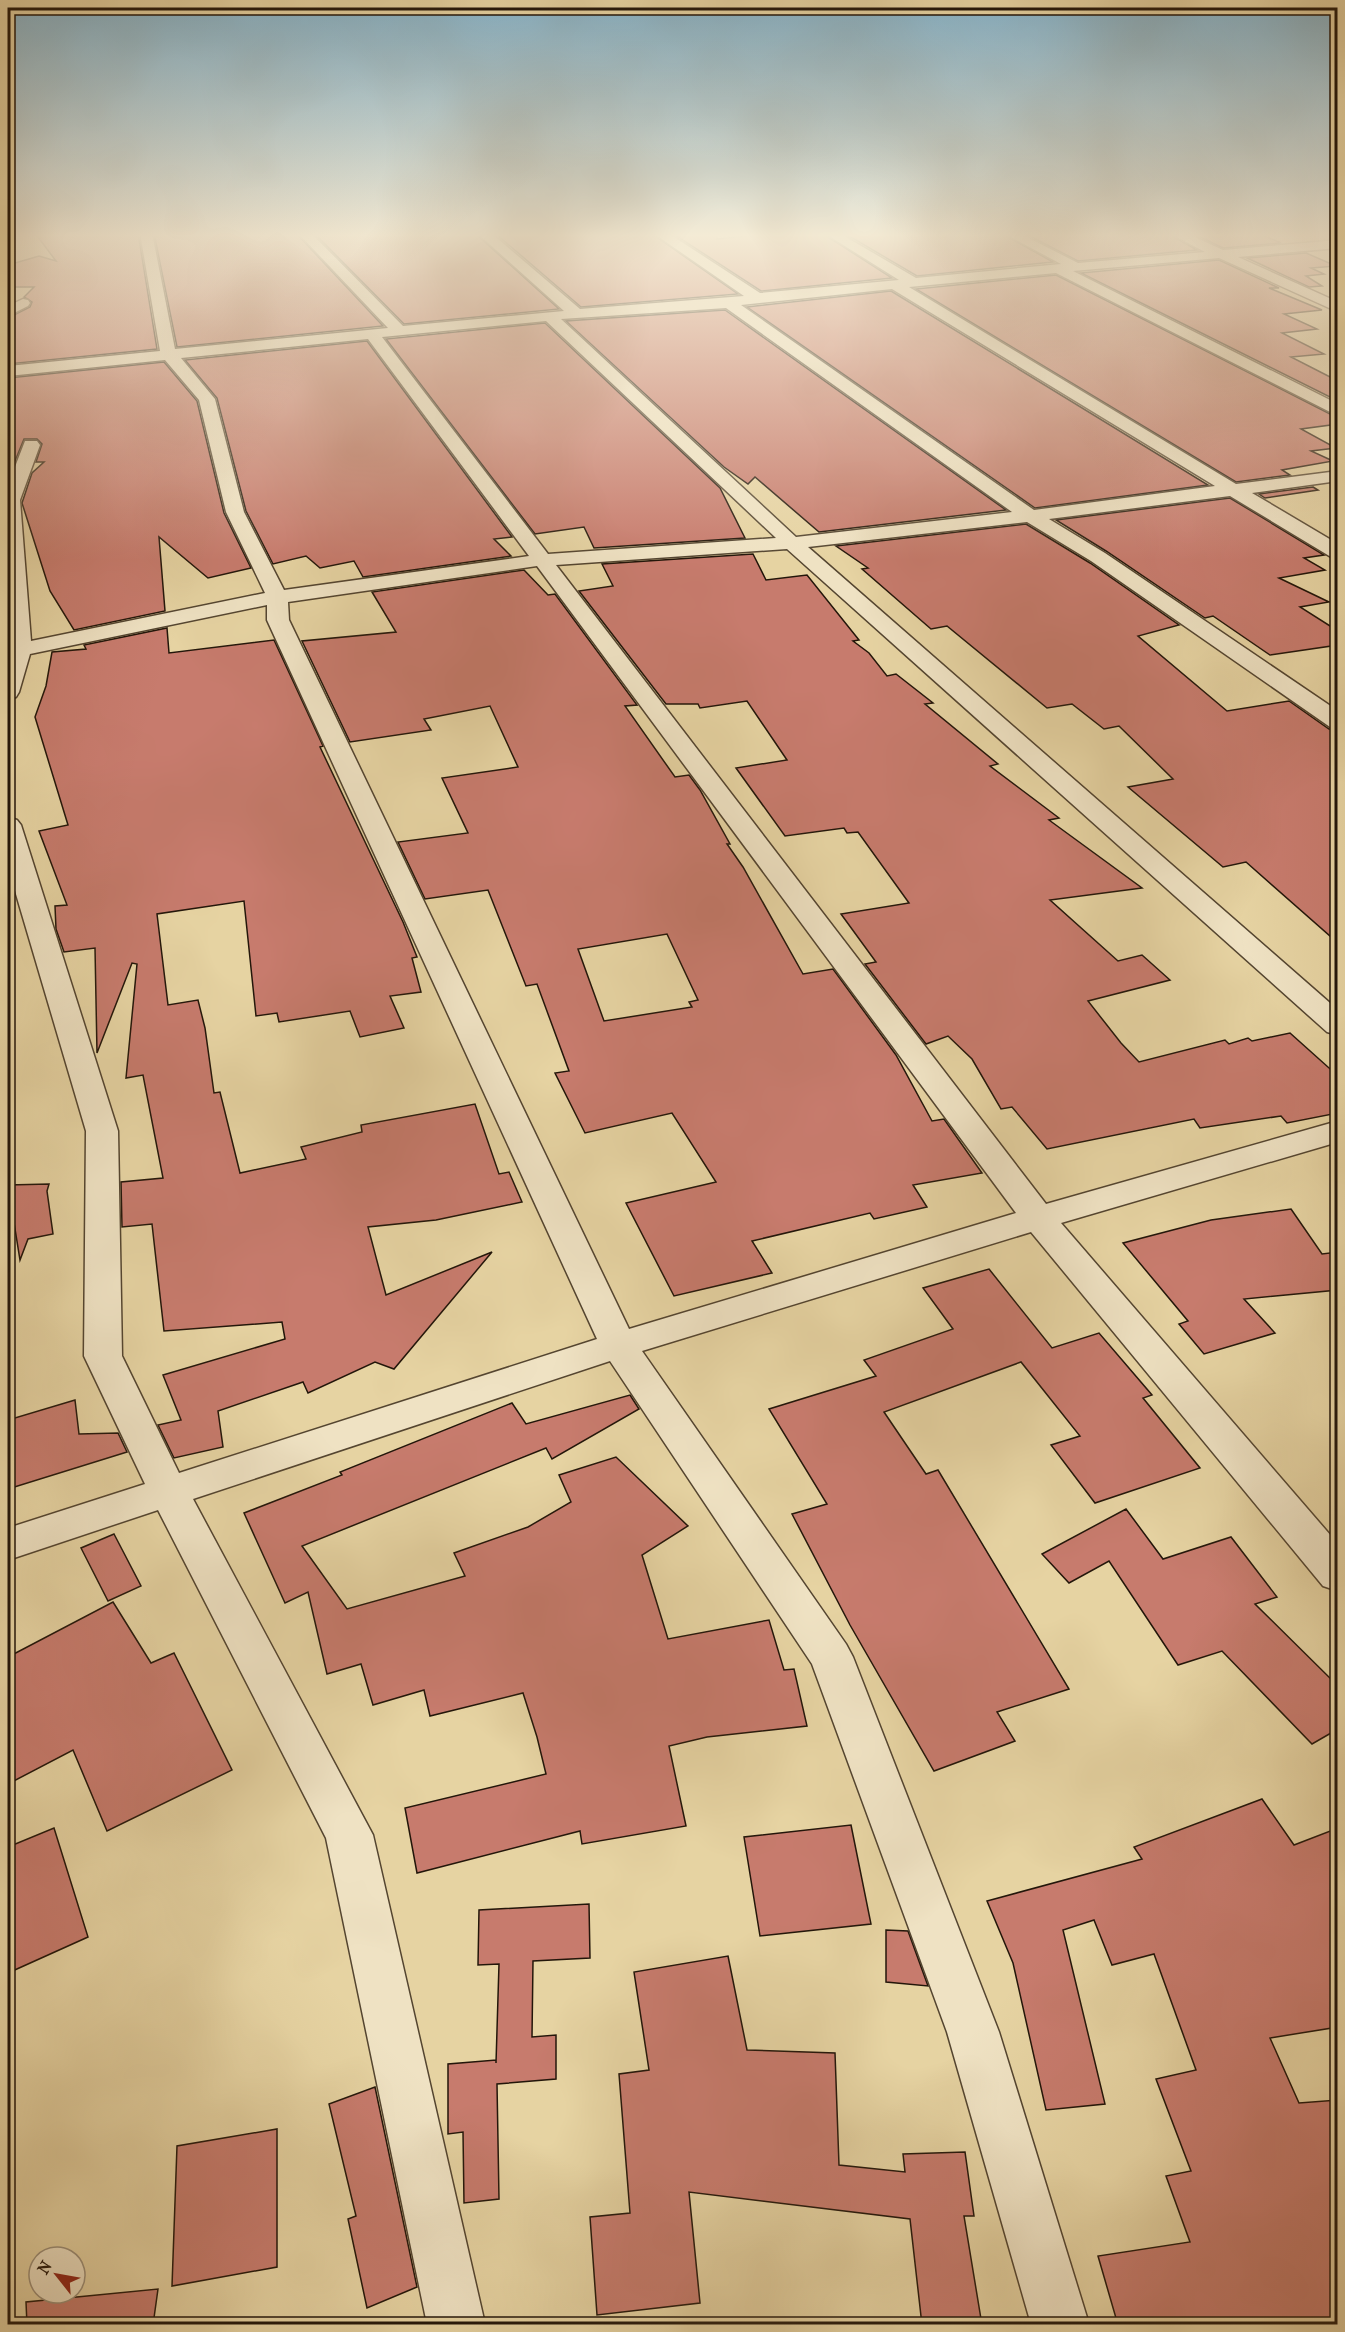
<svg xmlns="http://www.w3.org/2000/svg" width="1345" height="2332" viewBox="0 0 1345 2332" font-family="'IM FELL French Canon',serif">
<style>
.building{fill:#c77b6d;stroke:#23160a;stroke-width:1.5;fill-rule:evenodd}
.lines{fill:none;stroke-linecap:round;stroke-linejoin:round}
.minor-casing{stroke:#544530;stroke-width:3}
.minor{fill:#efe2c3;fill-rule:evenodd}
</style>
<rect width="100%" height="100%" fill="#e6d3a2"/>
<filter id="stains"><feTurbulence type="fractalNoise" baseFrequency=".00333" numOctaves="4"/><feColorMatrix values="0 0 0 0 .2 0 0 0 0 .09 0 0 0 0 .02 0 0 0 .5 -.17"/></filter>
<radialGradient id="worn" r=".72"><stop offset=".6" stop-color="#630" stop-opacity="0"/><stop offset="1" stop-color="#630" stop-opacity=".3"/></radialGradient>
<!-- building -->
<g class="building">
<path d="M35,233H138L157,349L8,364V318L30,307L32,302L24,297L34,287H8V265L39,256L56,261Z"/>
<path d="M154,233H296L383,326L177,347Z"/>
<path d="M314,233H475L559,309L404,324Z"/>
<path d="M495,233H651L738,294L581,307Z"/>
<path d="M672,233H717V239L776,233H822L892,278L761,291Z"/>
<path d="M844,233H1001L1053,262L917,276Z"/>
<path d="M1024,233H1167L1197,250L1078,261Z"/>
<path d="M1192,233H1258L1281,243L1223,248Z"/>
<path d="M1306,253L1336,266L1311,268L1324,274L1306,276L1322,286L1309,287L1247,258Z"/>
<path d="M1219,260L1279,288H1269L1322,310L1284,314L1317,329L1282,333L1324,354L1291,357L1338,381V401L1081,273Z"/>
<path d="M1056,275L1338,418V424L1301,429L1336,448L1311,451L1333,461L1282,470L1290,475L1236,482L916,289Z"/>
<path d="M891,291L1208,485L1035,508L747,307Z"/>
<path d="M725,310L1006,510L819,532L755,477L748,484L724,467L566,321Z"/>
<path d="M545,323L720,488L745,538L594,548L584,527L535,534L386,339Z"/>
<path d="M367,341L512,537L494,539L511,556L363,577L354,561L320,568L306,556L273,564L246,511L217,398L185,360Z"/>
<path d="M164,362L197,401L224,513L251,568L208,578L159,537L165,611L74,630L50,591L22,503L32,473L44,462H36L42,444L37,439H24L15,461H8V378Z"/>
<path d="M1313,487L1318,490L1265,498L1259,494Z"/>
<path d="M1230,498L1324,555L1304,558L1325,570L1279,578L1329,602L1300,607L1338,631V645L1270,655L1213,616L1205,618L1106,551L1056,520Z"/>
<path d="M1026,524L1090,563L1179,625L1138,636L1227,711L1289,701L1329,729L1338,731V943L1246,862L1223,867L1128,787L1173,779L1119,726L1104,729L1072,704L1047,708L947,626L931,629L862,569L868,568L836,546Z"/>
<path d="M753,554L766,580L807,575L859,640L853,641L869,653L887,676L896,674L933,703L925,704L998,764L990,766L1059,818L1049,820L1142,888L1050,900L1118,961L1142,955L1170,980L1088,1001L1121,1043L1139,1062L1225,1040L1229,1044L1248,1038L1252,1041L1290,1033L1338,1076V1113L1287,1123L1281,1116L1200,1128L1194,1119L1047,1149L1012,1107L1001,1109L972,1059L948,1036L926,1044L865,964L876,962L841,914L909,903L858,832L847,833L844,828L785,836L736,768L787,760L747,701L700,708L698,704H666L579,591L613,586L602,564Z"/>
<path d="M524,570L548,595L555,594L637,705L625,706L675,777L689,775L700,790L730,844H727L743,867L803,974L833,969L896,1055L932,1121L944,1119L982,1173L913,1185L927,1207L874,1219L870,1213L752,1241L772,1273L674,1296L626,1203L716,1182L672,1113L585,1133L555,1073L569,1071L537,984L526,986L488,890L425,899L398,842L468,833L442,778L518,767L490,706L424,719L431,730L350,742L302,641L396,632L372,592ZM667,934L698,1000L689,1002L692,1007L604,1021L578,949Z"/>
<path d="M167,628L169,653L274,640L323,746L320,747L403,922L417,957L412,958L421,992L390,996L404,1028L360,1037L350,1011L279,1022L277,1013L256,1016L244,901L157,914L168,1005L198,1000L205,1028L214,1093L220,1092L240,1173L306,1159L301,1147L362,1132L361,1125L475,1104L499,1174L509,1172L522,1202L436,1220L368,1227L386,1295L492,1252L394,1369L375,1362L308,1393L303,1382L218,1411L223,1447L174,1458L158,1425L181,1420L163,1375L285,1339L282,1322L164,1331L152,1224L122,1227L121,1182L163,1178L143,1075L126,1078L137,964L132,963L97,1053L95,948L64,952L56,929L55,906L67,905L39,831L68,825L35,717L46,686L52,652L86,649L84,645Z"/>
<path d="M49,1184L47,1191L53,1234L28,1239L20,1260L8,1185Z"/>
<path d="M1291,1209L1322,1254L1338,1252V1290L1244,1299L1275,1333L1204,1354L1179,1324L1188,1321L1123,1243L1211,1220Z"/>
<path d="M989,1269L1052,1348L1099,1333L1152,1395L1143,1398L1200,1468L1095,1503L1051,1445L1080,1436L1021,1362L884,1412L926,1474L938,1470L1069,1689L997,1712L1015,1741L934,1771L850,1625L792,1514L827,1504L769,1409L876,1376L864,1360L953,1329L923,1288Z"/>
<path d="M630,1395L639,1409L552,1459L546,1448L302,1546L347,1609L465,1576L454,1553L528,1527L571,1502L559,1475L616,1457L688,1526L642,1555L668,1639L769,1620L784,1670L794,1669L807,1726L707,1737L669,1746L686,1826L582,1844L580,1831L417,1873L405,1808L546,1774L537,1737L523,1693L430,1716L424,1690L373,1705L361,1664L327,1674L308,1592L285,1603L244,1513L342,1475L340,1472L512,1403L526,1424Z"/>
<path d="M75,1400L79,1434L118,1433L127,1452L8,1489V1420Z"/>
<path d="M1126,1509L1163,1559L1231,1537L1277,1597L1255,1604L1338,1686V1729L1312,1744L1222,1651L1178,1665L1109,1561L1069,1583L1042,1554Z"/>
<path d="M114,1534L141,1586L108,1601L81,1548Z"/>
<path d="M113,1602L151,1663L174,1653L232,1770L107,1831L73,1750L8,1784V1657Z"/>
<path d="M1262,1799L1294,1845L1338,1828V2027L1270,2038L1299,2103L1338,2100V2325H1118L1098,2256L1190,2242L1166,2176L1191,2171L1156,2079L1196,2070L1154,1954L1112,1965L1094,1920L1063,1930L1105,2104L1046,2110L1013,1963L987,1901L1142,1859L1134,1847Z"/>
<path d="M851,1825L871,1924L760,1936L744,1837Z"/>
<path d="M54,1828L88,1937L8,1973V1847Z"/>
<path d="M589,1904L590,1958L533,1961L532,2037L556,2035V2079L497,2084L499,2199L464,2203L463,2132L448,2134V2064L496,2060V2063L499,1964L478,1965L479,1910Z"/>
<path d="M886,1930L908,1931L928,1986L886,1982Z"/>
<path d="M728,1956L747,2050L835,2053L839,2165L905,2172L903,2154L965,2152L974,2216H964L982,2325H922L910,2219L689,2192L700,2303L597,2315L590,2217L630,2213L619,2074L649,2070L634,1972Z"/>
<path d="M375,2087L417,2287L367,2308L348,2219L356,2216L329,2104Z"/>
<path d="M277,2129V2267L172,2286L177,2146Z"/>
<path d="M158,2289L153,2325H27L26,2302Z"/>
</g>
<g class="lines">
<defs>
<g id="minor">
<path d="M140,233H152L175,349L388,328L298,233H311L403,326L564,311L477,233H491L580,309L744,296L653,233H668L760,293L899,280L824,233H839L916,278L1061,264L1003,233H1019L1078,263L1205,252L1169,233H1186L1223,250L1338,240V248L1238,257L1338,302V312L1219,258L1073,271L1338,404V416L1056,273L909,287L1236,484L1338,471V481L1252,493L1338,544V559L1331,557L1230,496L1049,519L1105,553L1338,711V729L1330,727L1091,561L1027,522L808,547L1338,1010V1035L1327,1032L787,549L556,565L1046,1204L1338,1121V1142L1061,1223L1338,1544V1591L1323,1586L1031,1232L642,1351L846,1644L853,1657L999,2032L1089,2324H1031L947,2032L812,1664L610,1361L193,1499L373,1835L485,2324H427L326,1838L158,1510L8,1560V1528L145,1484L84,1356L86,1131L8,867V817L17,820L21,825L118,1131L122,1356L179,1473L597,1339L267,620V605L30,654L19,692L16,697L8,699V646L10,645L8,485L25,441H37L40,445L20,500L31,641L265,593L226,512L199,400L165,360L8,376V366L160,351ZM892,289L1215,486L1034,510L741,305ZM726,308L1012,512L796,537L561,319ZM546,321L776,538L548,554L382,337ZM368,339L529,556L284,590L244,512L215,399L181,358ZM537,566L1016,1213L629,1329L289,620L288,602Z"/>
<path d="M23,299L28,300L30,303L28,306L8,316V306Z"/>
</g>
</defs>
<!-- minor casing -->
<use href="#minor" class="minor-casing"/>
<!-- minor -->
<use href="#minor" class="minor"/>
</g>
<!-- sky -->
<linearGradient id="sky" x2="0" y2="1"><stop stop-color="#87b6ce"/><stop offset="0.42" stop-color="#f4ebd5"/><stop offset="1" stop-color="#f4ebd5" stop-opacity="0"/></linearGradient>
<rect width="1345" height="560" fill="url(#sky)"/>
<!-- margin -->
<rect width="1345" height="2332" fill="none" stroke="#e6d3a2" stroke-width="30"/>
<rect x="9" y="9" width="1327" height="2314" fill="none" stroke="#23160a" stroke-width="3"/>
<rect x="15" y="15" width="1315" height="2302" fill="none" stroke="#23160a" stroke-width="1.5"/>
<!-- north arrow -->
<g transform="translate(57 2275) rotate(301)"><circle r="28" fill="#efe2c3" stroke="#9d9079" stroke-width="1.5"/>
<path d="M0-4.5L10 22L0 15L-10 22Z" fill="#8f2418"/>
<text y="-9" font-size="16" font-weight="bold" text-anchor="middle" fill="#23160a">N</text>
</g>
<rect width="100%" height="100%" filter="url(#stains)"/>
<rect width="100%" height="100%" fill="url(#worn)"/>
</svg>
